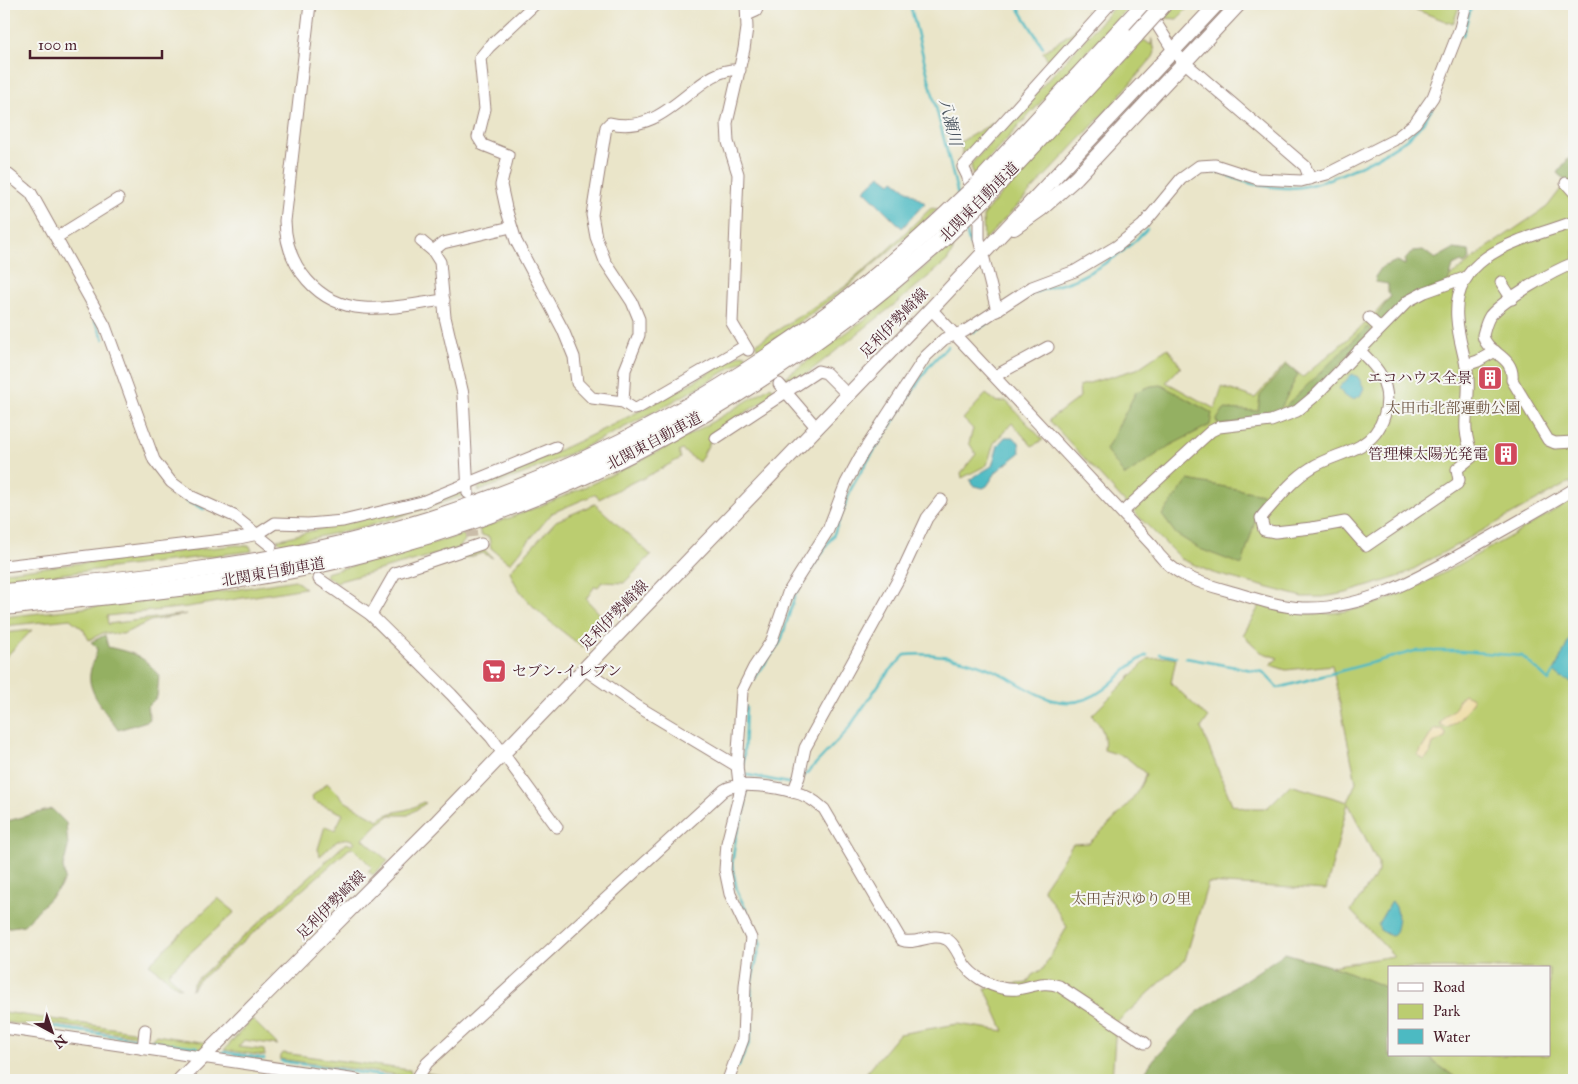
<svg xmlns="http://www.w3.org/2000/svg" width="1578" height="1084" viewBox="0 0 1578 1084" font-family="'IM FELL Great Primer','Noto Serif JP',serif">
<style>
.green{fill:#bbcd70;stroke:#82764e}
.forest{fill:#94b062;stroke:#6f6846}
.sand{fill:#eeda9e;stroke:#9c7c64}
.water{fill:#4cbac2;stroke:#4b6c76}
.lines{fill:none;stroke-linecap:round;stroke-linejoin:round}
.stream{stroke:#4cbac2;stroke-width:2.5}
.minor-tunnel{stroke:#cabda9;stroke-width:11;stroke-dasharray:11 5.5;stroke-linecap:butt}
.minor-casing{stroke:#9a827a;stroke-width:13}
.major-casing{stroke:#9a827a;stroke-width:16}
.highway-casing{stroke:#9a827a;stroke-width:18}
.minor{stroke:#fff;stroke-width:11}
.major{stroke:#fff;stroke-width:14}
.highway{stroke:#fff;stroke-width:16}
.highway-bridge-casing{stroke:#9a827a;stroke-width:18;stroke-linecap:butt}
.highway-bridge{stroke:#fff;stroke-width:16}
.labels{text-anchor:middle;stroke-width:4;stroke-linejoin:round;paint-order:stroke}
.street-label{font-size:15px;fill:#4a1f2b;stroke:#f6f6f2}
.poi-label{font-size:15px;fill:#4a1f2b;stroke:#f6f6f2;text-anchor:end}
.park-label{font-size:15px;fill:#6c5340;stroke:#f6f6f2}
.water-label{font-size:16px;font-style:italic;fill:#4b5560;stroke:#f6f6f2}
</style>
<rect width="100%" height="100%" fill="#f6f6f2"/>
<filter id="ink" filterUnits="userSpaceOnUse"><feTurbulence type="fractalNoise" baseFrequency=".02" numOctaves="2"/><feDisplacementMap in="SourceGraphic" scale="10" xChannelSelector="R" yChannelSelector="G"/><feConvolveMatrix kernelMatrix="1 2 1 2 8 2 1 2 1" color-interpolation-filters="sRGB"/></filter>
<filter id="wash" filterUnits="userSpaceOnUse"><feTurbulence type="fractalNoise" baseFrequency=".0096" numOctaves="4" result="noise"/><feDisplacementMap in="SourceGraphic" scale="20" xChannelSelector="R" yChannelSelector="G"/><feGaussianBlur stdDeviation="1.12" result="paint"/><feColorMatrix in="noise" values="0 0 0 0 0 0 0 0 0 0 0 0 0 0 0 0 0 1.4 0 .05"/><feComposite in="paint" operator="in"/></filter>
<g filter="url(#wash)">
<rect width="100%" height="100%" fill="#eae5c9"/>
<!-- green -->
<g class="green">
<path d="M1098,4H1101L1049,62L1043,52L1074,31Z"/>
<path d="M1117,4H1131L973,176L971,164Z"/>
<path d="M1178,4H1192L1177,19L1166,18L1164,15Z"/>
<path d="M1401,4H1460L1453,24Z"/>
<path d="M1152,38L1155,52L1153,57L1110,107L984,241L983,217L986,211L1144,40L1151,45Z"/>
<path d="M995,122L963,154L960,142Z"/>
<path d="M1574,152V489L1570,482L1401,576L1346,593L1323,597H1303L1213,573L1181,559L1129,507L1049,420L1080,397L1079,386L1137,369L1168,348L1181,367L1166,382L1215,409L1222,387L1255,398L1286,363L1303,377L1366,323L1392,295L1450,277L1488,247L1547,207L1567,181L1557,173Z"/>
<path d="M931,208L938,209L840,293L758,351L756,344L843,288L881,256Z"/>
<path d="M952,243L953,251L947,261L899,301L795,383H786L784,378L868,317Z"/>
<path d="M741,354L746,355L747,358C662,411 574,456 479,491L478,488L483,483C573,447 658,404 741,354Z"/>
<path d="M771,386L774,389L773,395L716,431L699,462L682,450L679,452L681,458L642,479H639L599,499L596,494L552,513L511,562H508L491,548L489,537L481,535L479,529C582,493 679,445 771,386Z"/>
<path d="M986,394L997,402L1006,401L1043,440L1032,446L1012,423L994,443L987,465L962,478L961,473L976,454L969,443L973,429L963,419Z"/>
<path d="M464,491L463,496L372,525L282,545L277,540Z"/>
<path d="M1574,498V1080H1459L1434,1062L1430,1055H1549V968H1389V991L1387,988L1331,966L1394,956L1351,911L1378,872V863L1348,803L1326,890L1208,883L1185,960L1116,1023L1112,1080H860L899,1034L957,1024L1004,1031L985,988L1027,983L1032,975L1043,969L1067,927L1043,888L1073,844L1089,843C1110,823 1135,803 1146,774L1126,757L1104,750C1106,734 1102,727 1092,715L1148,659L1167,657L1176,659L1171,683L1208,718L1201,728L1232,804L1244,808H1267L1290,785L1348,802L1356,782L1332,665L1286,670L1270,665L1278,658L1261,652L1243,635L1260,605C1341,630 1400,597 1469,559C1505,540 1540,520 1574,498Z"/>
<path d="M595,504L651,555L624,583L602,582L598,587L595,586L586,599L599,613L601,631L582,647C558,627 519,602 510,571L556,521Z"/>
<path d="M465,534V540L459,548L336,582L326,576V573Z"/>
<path d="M237,545L250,546L252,551L4,581V572Z"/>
<path d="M482,548L493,558L483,553L395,579Z"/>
<path d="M295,580L305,588L187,607L107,616L108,624L187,614L150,621L123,634L103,633L89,640L83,629L70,619L4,626V617L208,594Z"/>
<path d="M32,630L6,657L4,656V633Z"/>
<path d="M327,783L346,802L378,820C396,807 404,815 423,802L426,803L408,815H390L379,823L363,839L388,861L373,875L368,871L372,867L353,848L349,849L195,984L192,990L193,983L346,843L352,845L355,842C341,832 331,847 320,856L318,849L325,826L335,830L343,814L313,801L311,797Z"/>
<path d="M218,898L235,912L168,973L181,988C173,986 158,970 149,964Z"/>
<path d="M4,1012L132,1031L136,1033V1036L46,1023L45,1028L4,1022Z"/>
<path d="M252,1019L278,1045L244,1040L238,1047L264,1050L265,1056L224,1050Z"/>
<path d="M156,1035L208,1043L200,1050L152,1039Z"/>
<path d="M283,1053L410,1070L412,1077L279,1059Z"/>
<path d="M425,1073L473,1080L422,1079Z"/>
</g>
<!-- forest -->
<g class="forest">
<path d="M1574,152V187L1557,173Z"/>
<path d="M1453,249L1469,251L1470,259L1464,264L1461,262L1453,266L1448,283L1420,293L1380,327L1373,321L1391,296L1388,293V284L1376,282L1375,277L1382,267L1397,261L1405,265V260L1413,251L1423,250L1435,259Z"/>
<path d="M1367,327L1372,330L1310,396L1284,413L1285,407Z"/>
<path d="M1286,365L1298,374L1277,416L1220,425L1216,421L1224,409L1258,411L1260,396Z"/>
<path d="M1161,385L1212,413L1210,425L1169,446L1125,476L1106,450L1136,392L1151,386Z"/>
<path d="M1188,480L1263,494L1242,565L1200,549L1176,534L1162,515Z"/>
<path d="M105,635L108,647C133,653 144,655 159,676L157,697L147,707L150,720L118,730C108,715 87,692 90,674C91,664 97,656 97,647L91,642Z"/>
<path d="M52,809L66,823L68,847L63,867L65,879L60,887L24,925L4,928V822Z"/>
<path d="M1285,953L1343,970L1388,988L1389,1055H1430L1434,1062L1459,1080H1139L1154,1059L1196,1013Z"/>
</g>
<!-- sand -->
<g class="sand">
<path d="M1464,694L1471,697L1473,700C1467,711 1458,723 1447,728L1440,724C1445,713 1449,715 1455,708C1459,703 1457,699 1464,694Z"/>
<path d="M1434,729H1443L1446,733L1445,738L1433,744L1430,754L1424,760L1418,755Z"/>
</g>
<!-- water -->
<g class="water">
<path d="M880,175L891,183L894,180L925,203L902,228L864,190Z"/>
<path d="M1352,374L1358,377L1364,388L1360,396L1353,399L1344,396L1339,388Z"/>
<path d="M1005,437H1012L1019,442L1020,453L997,471L987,486L983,488L972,485L970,480L972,478L992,466L998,445Z"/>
<path d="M1572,634H1574V683L1561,678L1554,672Z"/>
<path d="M1391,901C1401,908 1398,924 1394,935L1391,936L1380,930L1378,924Z"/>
</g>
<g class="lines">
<!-- stream -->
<g class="stream">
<path d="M910,4L958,195"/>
<path d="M1016,4L1043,47"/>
<path d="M1463,35L1472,4"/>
<path d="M1198,173C1217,167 1234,180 1253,184C1264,186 1277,188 1287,188C1318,190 1386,155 1410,136C1420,127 1430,115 1435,102"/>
<path d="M965,227L970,245"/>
<path d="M1029,295C1043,288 1059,286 1074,280C1100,268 1128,250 1147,229"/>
<path d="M84,299L104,339"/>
<path d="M974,332L1010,308"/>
<path d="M152,465L167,485"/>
<path d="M171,488L189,502L204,509"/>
<path d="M1160,654L1176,657"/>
<path d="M1186,658L1263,672L1278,688L1415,651H1461L1522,656L1549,681L1554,672"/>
<path d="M754,679L781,641L795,595L834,534L851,489L863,468L929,366L948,346"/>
<path d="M743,774L746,707"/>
<path d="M743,774L793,784"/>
<path d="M804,776L846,732L884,677L905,655C932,652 963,658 988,668C1020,679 1049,713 1086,699C1111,690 1124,666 1147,655"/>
<path d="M46,1026L136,1039"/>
<path d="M151,1041L198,1047"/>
<path d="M223,1052L264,1059"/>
<path d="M281,1061L409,1080"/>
<path d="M738,1067L749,1043L752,1028L751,983L761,942L737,891L732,864L736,836L745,809L746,790"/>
</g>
</g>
</g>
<g filter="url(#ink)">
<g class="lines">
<!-- minor-tunnel -->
<path class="minor-tunnel" d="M470,514L472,537"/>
<defs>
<g id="minor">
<path d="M310,4L285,221C286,266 317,305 364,308C390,310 419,303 444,300"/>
<path d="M535,4L489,47L480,58L485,109L478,137L483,145L508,155L501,185L506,208L516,241L563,330L574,357L577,383L592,398L623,402L634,409L638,408L745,346"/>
<path d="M746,4L747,28L744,49L727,123L728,142L738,174L732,323L748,350"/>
<path d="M1149,12L1173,50L1184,62L1305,166L1310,179"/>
<path d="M747,15L756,11L759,4"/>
<path d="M4,171L31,193L105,326L154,460L171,482L190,496L234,516L271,546"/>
<path d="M1566,183L1574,192"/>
<path d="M57,237L118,199"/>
<path d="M421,241L433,251L440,262L445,317L463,394L468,493"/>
<path d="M433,251L443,243L511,227"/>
<path d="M1574,263C1553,271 1504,299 1490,316C1486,322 1485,328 1483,335C1486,354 1515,355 1512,380L1548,440L1555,443L1574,442"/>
<path d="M1501,282L1512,299"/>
<path d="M931,309L1153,546C1169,574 1199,583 1229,591C1253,598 1278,607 1303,608C1366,610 1422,576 1475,546C1508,527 1541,509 1574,489"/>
<path d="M997,311L979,239V215L967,175L963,167L1110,4"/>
<path d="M1369,318L1380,328"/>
<path d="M1359,350C1367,358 1376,366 1381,376C1394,402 1384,432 1360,446C1344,455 1326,458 1311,468C1293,479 1278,498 1264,514L1261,518L1264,530L1275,532L1312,528L1345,522L1366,546L1457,484L1459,480L1457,469L1473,456C1459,425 1470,410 1468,379C1466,358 1458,339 1457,319C1451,252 1526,239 1574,222"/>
<path d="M1466,365L1478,361L1495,351"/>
<path d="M995,376L1048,347"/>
<path d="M779,384L816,427"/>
<path d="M623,402L625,370L639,335V319L632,302L605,261L596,237L592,215L606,127L610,123C669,137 697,65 740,70"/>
<path d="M716,438L818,371L826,373L848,395"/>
<path d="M1127,508L1211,431L1219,427L1271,421L1297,411L1315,396L1408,301L1425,292L1467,277"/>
<path d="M4,566L239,538L258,534L275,523L308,524L343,521L422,502L556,447"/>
<path d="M319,579L371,615L451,694L491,737L557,827"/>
<path d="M371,615L395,573L481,544"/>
<path d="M584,669L637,706L737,766"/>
<path d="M793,792L799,777L805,748L899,578L927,518L941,500"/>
<path d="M4,1028L357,1080"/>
<path d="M143,1049L145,1030"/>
<path d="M416,1080L427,1063L724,790C737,781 778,787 793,792C804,794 815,801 824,809L901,940C916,946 931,932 946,939C954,942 959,956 964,964C972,976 988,985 1002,988C1023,994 1038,978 1059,986L1145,1043"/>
<path d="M728,1080L743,1039L745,985L751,938L730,894L725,870L727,843L740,792L737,766L742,691L754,667L772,640L788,593L828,530L846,483L860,457L925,357L944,339L965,331L1032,287L1075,271L1117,246L1143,225L1181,179L1199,166L1215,165L1258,179L1301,181L1327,174L1394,140L1415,123L1433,97L1460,28L1466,4"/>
</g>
<g id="major">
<path d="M1014,228L1041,209L1076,178L1239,4"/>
<path d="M180,1080L437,822L931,309L1217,4"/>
</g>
<g id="highway">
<path d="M978,184L1144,4"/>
<path d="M984,199L1136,35"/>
<path d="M4,592C117,580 230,570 341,544C565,490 770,378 939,221"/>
<path d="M4,607C117,595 232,586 343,559C572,504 772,393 946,236"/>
</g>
</defs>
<!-- minor casing -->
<use href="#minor" class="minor-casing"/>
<!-- major casing -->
<use href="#major" class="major-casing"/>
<!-- highway casing -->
<use href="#highway" class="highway-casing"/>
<!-- minor -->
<use href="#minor" class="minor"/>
<!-- major -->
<use href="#major" class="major"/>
<!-- highway -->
<use href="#highway" class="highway"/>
<defs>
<g id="highway-bridge">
<path d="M1136,35L1164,4"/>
<path d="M939,221L978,184"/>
<path d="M946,236L984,199"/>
</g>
</defs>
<!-- highway-bridge casing -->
<use href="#highway-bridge" class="highway-bridge-casing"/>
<!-- highway-bridge -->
<use href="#highway-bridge" class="highway-bridge"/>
</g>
</g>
<!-- icons -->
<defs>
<symbol id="building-square" viewBox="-11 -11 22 22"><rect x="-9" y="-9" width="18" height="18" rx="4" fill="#d1495b" stroke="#f6f6f2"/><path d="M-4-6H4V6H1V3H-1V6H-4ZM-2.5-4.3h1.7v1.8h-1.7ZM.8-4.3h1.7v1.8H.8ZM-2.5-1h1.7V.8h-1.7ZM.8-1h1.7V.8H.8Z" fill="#fff"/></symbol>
<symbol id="supermarket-square" viewBox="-11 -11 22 22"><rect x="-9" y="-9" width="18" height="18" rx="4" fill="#d1495b" stroke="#f6f6f2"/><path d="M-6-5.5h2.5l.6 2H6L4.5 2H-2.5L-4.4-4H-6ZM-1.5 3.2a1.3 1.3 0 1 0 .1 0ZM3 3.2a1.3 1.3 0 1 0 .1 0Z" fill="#fff"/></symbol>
</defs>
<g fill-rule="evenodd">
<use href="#building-square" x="1476" y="364" width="28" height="28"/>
<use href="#building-square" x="1492" y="440" width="28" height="28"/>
<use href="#supermarket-square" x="480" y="657" width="28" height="28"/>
</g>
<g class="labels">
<!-- street labels -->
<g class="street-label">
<text transform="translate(979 202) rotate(-45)" y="5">北関東自動車道</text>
<text transform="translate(894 323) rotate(-46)" y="5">足利伊勢崎線</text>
<text transform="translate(654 441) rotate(-28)" y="5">北関東自動車道</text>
<text transform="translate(273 572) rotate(-10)" y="5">北関東自動車道</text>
<text transform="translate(614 615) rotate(-46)" y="5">足利伊勢崎線</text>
<text transform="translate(331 905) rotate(-45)" y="5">足利伊勢崎線</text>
</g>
<!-- poi labels -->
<g class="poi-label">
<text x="1472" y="383">エコハウス全景</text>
<text x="1488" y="459">管理棟太陽光発電</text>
<text x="512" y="676" text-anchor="start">セブン-イレブン</text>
</g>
<!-- park labels -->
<g class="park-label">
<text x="1453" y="413">太田市北部運動公園</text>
<text x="1131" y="904">太田吉沢ゆりの里</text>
</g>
<!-- water labels -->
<g class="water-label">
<text transform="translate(951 122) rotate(76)" y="6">八瀬川</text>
</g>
</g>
<!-- margin -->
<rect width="1578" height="1084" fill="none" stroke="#f6f6f2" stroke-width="20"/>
<!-- legend -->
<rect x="1388" y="966" width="162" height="90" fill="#f6f6f2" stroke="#b1a0a2"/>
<rect x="1398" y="983" width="25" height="8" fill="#ffffff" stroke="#b1a0a2"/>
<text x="1433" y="992" font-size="15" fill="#4a1f2b">Road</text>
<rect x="1398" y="1004" width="25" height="15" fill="#bbcd70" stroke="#b1a0a2"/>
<text x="1433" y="1016" font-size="15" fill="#4a1f2b">Park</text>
<rect x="1398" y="1029" width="25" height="15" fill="#4cbac2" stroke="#b1a0a2"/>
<text x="1433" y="1042" font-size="15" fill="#4a1f2b">Water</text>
<!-- north arrow -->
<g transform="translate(52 1032) rotate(140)" stroke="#f6f6f2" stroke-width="4" paint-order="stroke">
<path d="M0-4L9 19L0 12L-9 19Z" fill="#4a1f2b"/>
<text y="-8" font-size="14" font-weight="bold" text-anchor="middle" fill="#4a1f2b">N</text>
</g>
<!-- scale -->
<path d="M30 50v8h132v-8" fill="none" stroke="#4a1f2b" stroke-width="2.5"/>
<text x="38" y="50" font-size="15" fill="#4a1f2b" stroke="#f6f6f2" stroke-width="4" paint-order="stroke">100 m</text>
</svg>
